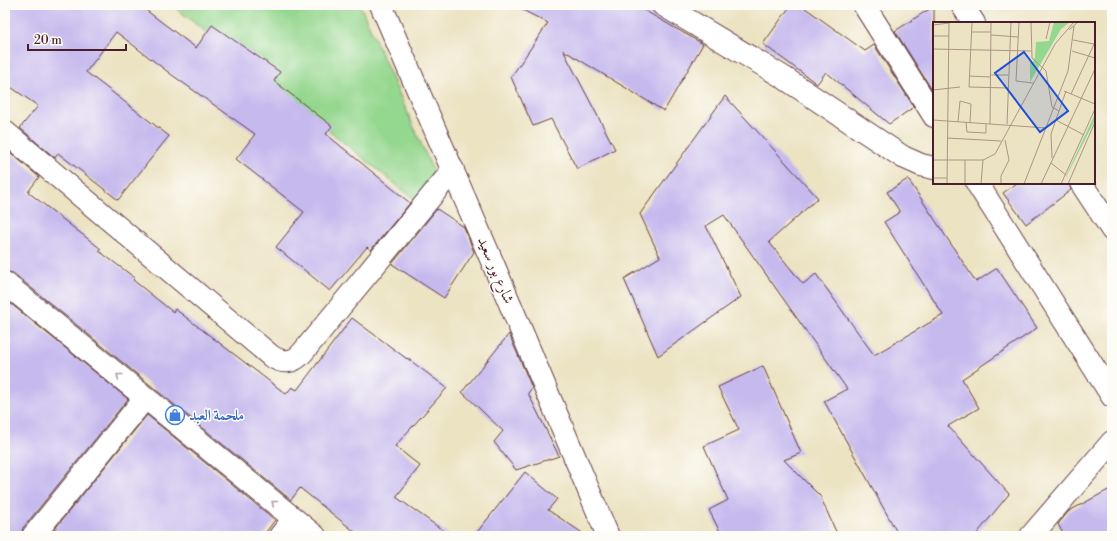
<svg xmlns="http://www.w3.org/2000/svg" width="1117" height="541" viewBox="0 0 1117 541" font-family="'Libre Bodoni',Amiri,serif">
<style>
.green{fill:#94d78e;stroke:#6f7b5c}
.building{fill:#c6b9ee}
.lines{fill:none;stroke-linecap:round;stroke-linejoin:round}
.minor-casing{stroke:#623c42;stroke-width:24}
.secondary-casing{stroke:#623c42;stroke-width:24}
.minor{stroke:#fff;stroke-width:22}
.secondary{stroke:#fff;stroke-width:22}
.oneway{stroke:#ae9aa0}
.labels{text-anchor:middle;stroke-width:3;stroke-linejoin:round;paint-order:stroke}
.street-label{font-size:15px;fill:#4a1f2b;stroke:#fdfcf7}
.shop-label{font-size:15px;font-weight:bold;fill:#366cbe;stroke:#fdfcf7;text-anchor:start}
.inset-road{fill:none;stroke:#ab9586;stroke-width:1}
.view{fill:#1d4ed8;fill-opacity:0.15;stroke:#1d4ed8;stroke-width:2}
.inset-edge{fill:none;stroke:#4a1f2b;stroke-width:2}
</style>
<rect width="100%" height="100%" fill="#fdfcf7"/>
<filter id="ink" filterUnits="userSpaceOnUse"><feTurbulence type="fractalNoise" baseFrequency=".025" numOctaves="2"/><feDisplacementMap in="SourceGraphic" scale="8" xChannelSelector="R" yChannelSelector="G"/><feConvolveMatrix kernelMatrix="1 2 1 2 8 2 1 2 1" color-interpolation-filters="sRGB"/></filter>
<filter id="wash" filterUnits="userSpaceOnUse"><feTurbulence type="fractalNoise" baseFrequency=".012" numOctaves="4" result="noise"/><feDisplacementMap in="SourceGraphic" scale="16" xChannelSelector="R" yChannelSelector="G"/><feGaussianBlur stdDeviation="0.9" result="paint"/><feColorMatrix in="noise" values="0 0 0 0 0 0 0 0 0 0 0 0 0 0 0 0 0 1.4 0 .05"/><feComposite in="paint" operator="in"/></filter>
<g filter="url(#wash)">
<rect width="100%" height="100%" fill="#ece3c3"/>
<!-- green -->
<path class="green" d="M172,5H360L434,173L414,199Z"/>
<g id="blocks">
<!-- building -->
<g class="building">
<path d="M5,5H139L196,48L212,25L280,72L274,81L332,126L326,134L410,203L371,250L367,247L330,291L276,247L304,212L236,159L255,134L172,75L116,32L86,72L169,136L118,200L58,153L55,158L20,128L38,106L5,83Z"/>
<path d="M513,5H635L703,44L664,111L563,50L615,149L577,169L551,119L533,126L511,77L548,23Z"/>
<path d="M791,5H801L865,51L874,45L914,107L889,124L826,72L817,84L763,44Z"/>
<path d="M934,6V93L895,31Z"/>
<path d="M725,96L818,198L769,242L803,284L816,274L874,355L943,315L884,222L900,212L887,192L908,179L976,282L997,268L1037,328L962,379L979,408L948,426L1009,494L975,536H899L824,401L847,389L724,215L706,226L741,297L658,356L624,279L660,257L640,214Z"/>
<path d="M5,148L39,177L28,192L101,249L99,251L135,278L133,280L173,312L175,309L286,394L292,387L297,390L352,318L407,359V358L447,388L395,446L420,466L396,497L451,536H360L300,488L291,500L13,273L5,271Z"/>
<path d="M1017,183H1069L1071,190L1026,224L1003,193Z"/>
<path d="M437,209L464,227L474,252L444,298L392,264Z"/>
<path d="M5,299L128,399L23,528L21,536H5Z"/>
<path d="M509,334L532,388L528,393L559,456L516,470L494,442L503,431L462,392Z"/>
<path d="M763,366L801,453L784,460L820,496L838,536H722L709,510L728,500L704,446L739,430L718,387Z"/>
<path d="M147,415L275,520L263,536H49Z"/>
<path d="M525,472L557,499L548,510L587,536H474Z"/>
<path d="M1112,488V536H1064L1058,524L1069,511Z"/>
</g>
</g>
</g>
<g filter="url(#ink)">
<use href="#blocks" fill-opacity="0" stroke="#623c42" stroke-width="1"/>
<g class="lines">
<defs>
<g id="minor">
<path d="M663,5L783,77L903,157L921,165L934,168"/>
<path d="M864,5L934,116"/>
<path d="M962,5L974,23"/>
<path d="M5,132L271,356C283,364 294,363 303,352L453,170"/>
<path d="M977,183L1112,396"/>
<path d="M1081,183L1112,230"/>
<path d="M5,283L315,536"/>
<path d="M33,536L145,398"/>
<path d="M280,536L294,519"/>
<path d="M1031,536L1112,442"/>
</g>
<path id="secondary" d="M381,5L494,266L608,536"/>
</defs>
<!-- minor casing -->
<use href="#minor" class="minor-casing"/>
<!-- secondary casing -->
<use href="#secondary" class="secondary-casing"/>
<!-- minor -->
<use href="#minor" class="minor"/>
<!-- secondary -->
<use href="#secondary" class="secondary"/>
</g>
<!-- one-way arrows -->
<defs><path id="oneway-chevron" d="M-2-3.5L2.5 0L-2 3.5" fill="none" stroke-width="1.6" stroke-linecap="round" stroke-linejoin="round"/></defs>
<g class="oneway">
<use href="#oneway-chevron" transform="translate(119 376) rotate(-141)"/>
<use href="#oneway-chevron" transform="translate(274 503) rotate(-141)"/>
</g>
</g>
<!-- icons -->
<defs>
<symbol id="shop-ring" viewBox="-11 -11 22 22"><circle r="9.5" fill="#fdfcf7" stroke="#3f7fe0" stroke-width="1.5"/><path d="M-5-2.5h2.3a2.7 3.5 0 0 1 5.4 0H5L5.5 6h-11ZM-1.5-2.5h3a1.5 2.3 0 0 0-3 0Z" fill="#3f7fe0"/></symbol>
</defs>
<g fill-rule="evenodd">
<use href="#shop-ring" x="164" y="404" width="22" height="22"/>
</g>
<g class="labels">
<!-- street labels -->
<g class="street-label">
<text transform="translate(496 270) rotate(67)" y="5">شارع بور سعيد</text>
</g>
<!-- shop labels -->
<g class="shop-label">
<text x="189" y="420">ملحمة العبد</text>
</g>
</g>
<!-- overview -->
<g transform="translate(933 22)">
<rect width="162" height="162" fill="#ece3c3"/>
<path d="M121,0H137L128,7L97,60V39L100,40L102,35L103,20L116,19ZM162,92V98L133,155V154Z" fill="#94d78e"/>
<path class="inset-road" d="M39,0L36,65L75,66M86,0L83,59L100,61M98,0L99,36L113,49L119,85L126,89M0,3L16,1M136,8L145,0M38,10H58M58,13L85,15M0,14H16M113,17L117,0M140,18L161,22M0,27L98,29M139,29L162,36M57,53H75M36,54L57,55M0,68L27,65M131,69L162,82M138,72L162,20M0,98L113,106M123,98L151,113M25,100L27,79L38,82L37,101M33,100L34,110L53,111V102M57,102L58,0M74,102L78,0M14,116L68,119M119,136L118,112L133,69M0,138H50L62,132L122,22L141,0M32,138V162M118,141L133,153M0,156H14M14,162L16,0M48,162L50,138M68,162V154L76,138L72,118M91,162L135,49L141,4M108,162L162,47M128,162L162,87M135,162L162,100"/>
<path class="view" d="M91,30L135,89L107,110L62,51Z"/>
<rect width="162" height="162" class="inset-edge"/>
</g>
<!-- margin -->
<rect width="1117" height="541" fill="none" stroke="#fdfcf7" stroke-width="20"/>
<!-- scale -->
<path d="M28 44v6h98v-6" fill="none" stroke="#4a1f2b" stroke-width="2"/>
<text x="34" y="44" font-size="12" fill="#4a1f2b" stroke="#fdfcf7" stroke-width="3" paint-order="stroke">20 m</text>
</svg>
